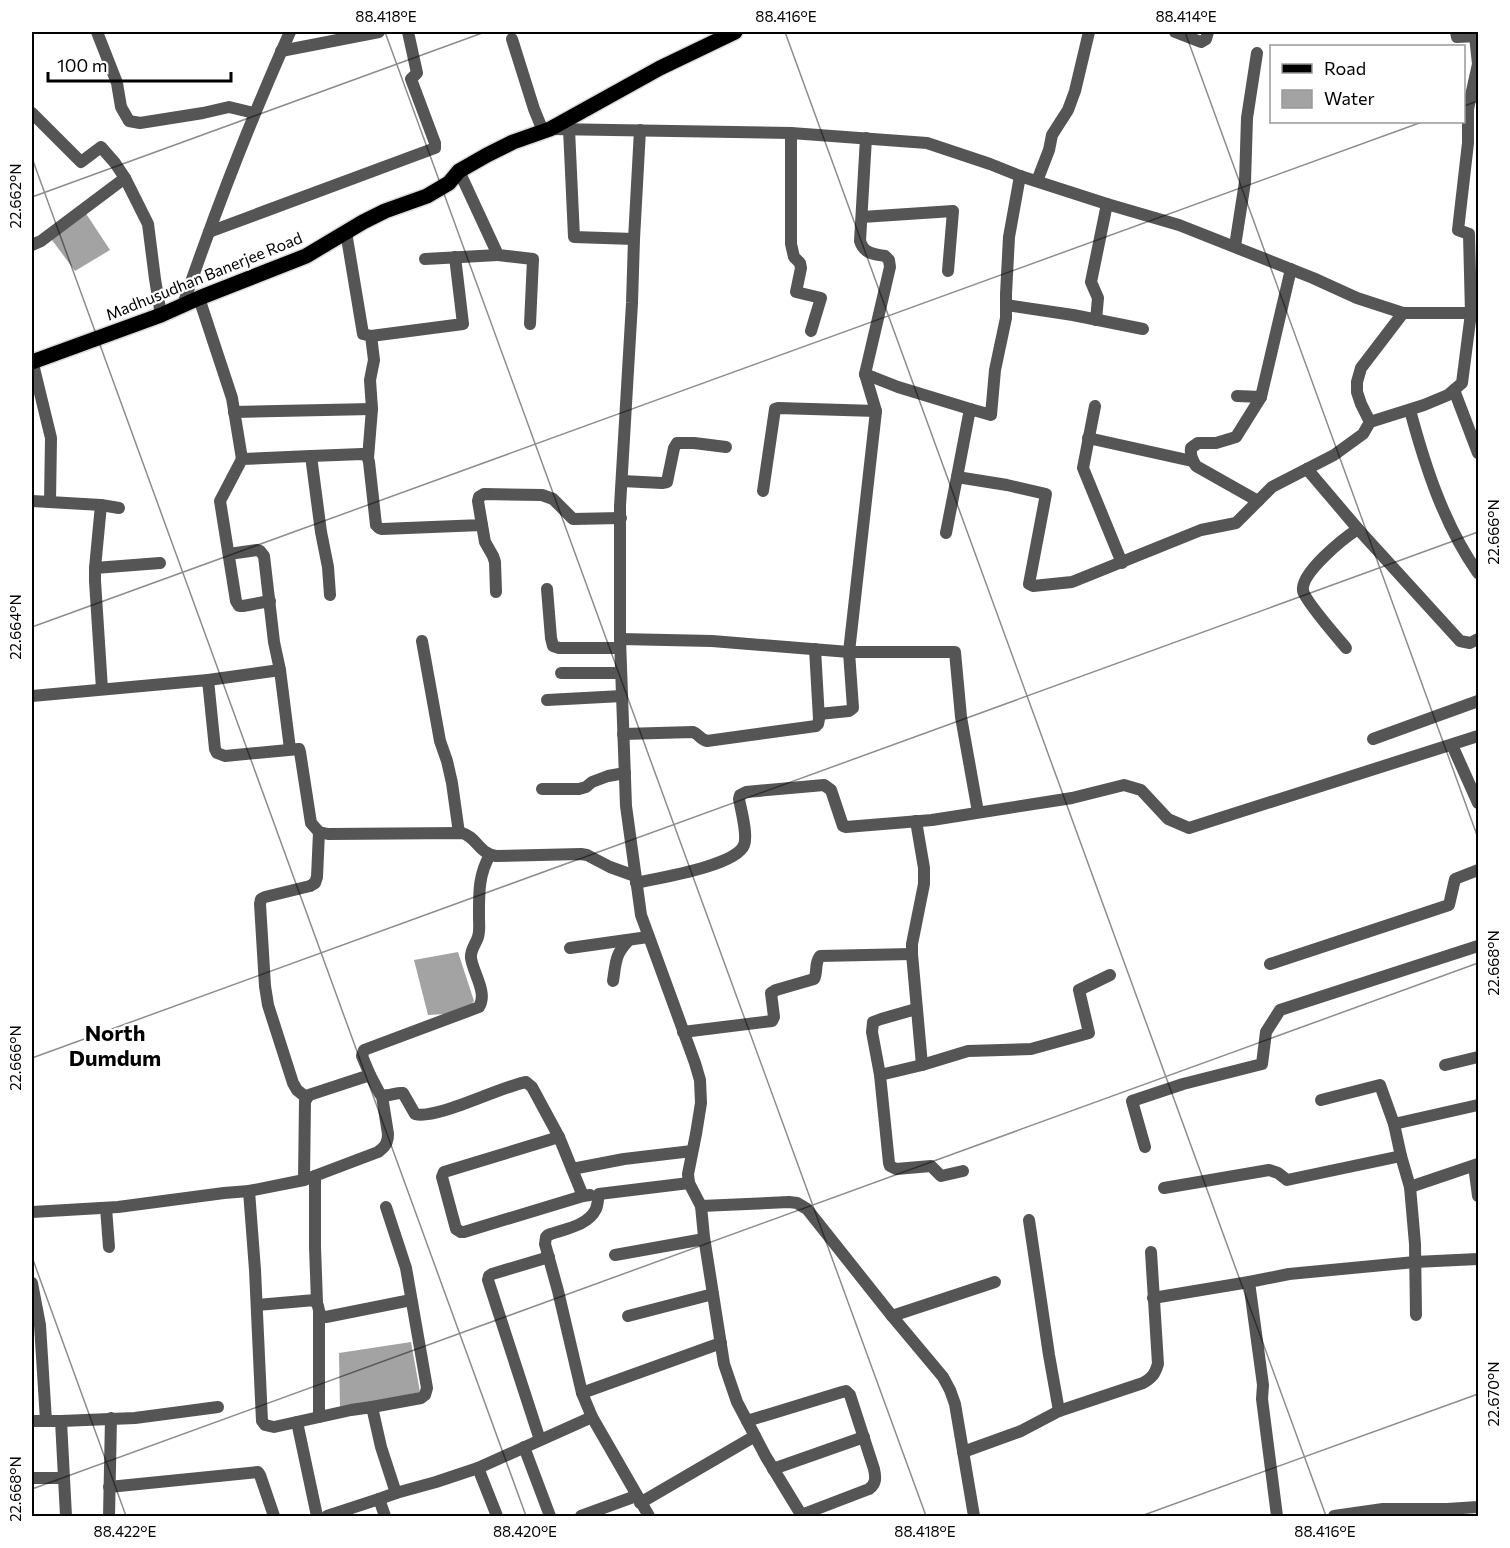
<svg xmlns="http://www.w3.org/2000/svg" width="1510" height="1548" viewBox="0 0 1510 1548" font-family="Commissioner,sans-serif">
<style>
.water{fill:#a3a3a3}
.lines{fill:none;stroke-linecap:round;stroke-linejoin:round}
.major-casing{stroke:#dbdbdb;stroke-width:18}
.minor{stroke:#555;stroke-width:12}
.major{stroke:#000;stroke-width:15}
.ticks{fill:none;stroke:#000;stroke-width:1.5;stroke-opacity:0.45}
.labels{text-anchor:middle;stroke-width:4.5;stroke-linejoin:round;paint-order:stroke}
.street-label{font-size:16px;fill:#000;stroke:#fff}
.district-label{font-size:22px;font-weight:bold;fill:#000;stroke:#fff}
.neatline{fill:none;stroke:#000;stroke-width:2}
.ticks-label{font-size:15px;text-anchor:middle;fill:#000}
</style>
<rect width="100%" height="100%" fill="#fff"/>
<!-- water -->
<g class="water">
<path d="M83,209L110,250L75,271L49,236Z"/>
<path d="M458,952L474,1001L464,1013L428,1015L414,960Z"/>
<path d="M411,1342L420,1392L340,1409L339,1353Z"/>
</g>
<g class="lines">
<defs>
<path id="major" d="M32,362L161,315L199,298L306,256L363,222L385,211L427,196L449,183L459,171L487,155L513,142L550,129L660,68L735,32"/>
</defs>
<!-- major casing -->
<use href="#major" class="major-casing"/>
<!-- minor -->
<g class="minor">
<path d="M97,32L117,83L121,107L129,121L140,123L203,113L229,107L254,113"/>
<path d="M1175,32L1201,42L1206,39L1208,32"/>
<path d="M1456,32L1457,37L1478,36"/>
<path d="M512,39L534,109L543,131"/>
<path d="M281,51L379,32"/>
<path d="M32,113L81,162L101,147L115,163L125,178L148,224L155,279L161,315"/>
<path d="M551,129L791,133L927,143L990,164L1020,176L1107,204L1179,225L1313,278L1357,298L1403,313H1478"/>
<path d="M569,129L574,237L634,239"/>
<path d="M640,130L634,239L632,303L620,506V639L626,806L641,915L695,1063L700,1080L701,1103L696,1134L688,1174L689,1183L701,1206L704,1237L724,1364L737,1402L766,1457L802,1516"/>
<path d="M791,133V244L794,257L800,263L801,268L796,292L821,298L811,331"/>
<path d="M866,138L860,241C864,254 874,254 885,256L889,260L890,267L865,374L898,387L970,409"/>
<path d="M459,171L498,255L533,259L530,324"/>
<path d="M1020,176L1009,237L1006,294V318L995,370L991,415L970,409L957,477L1007,485L1046,494L1029,584L1033,586L1072,582L1201,530L1236,523L1272,487L1334,455L1363,434L1370,422L1424,405L1448,395L1462,383L1471,313L1469,234L1458,230L1468,143V109L1478,64L1475,36"/>
<path d="M1037,181L1049,150L1052,135L1068,110L1075,91L1089,32"/>
<path d="M862,217L953,211L948,271"/>
<path d="M209,232L435,148V143L411,79L417,73L408,32"/>
<path d="M346,232L363,334L371,336L374,360L370,380L372,409L368,458"/>
<path d="M32,245L41,241L125,178"/>
<path d="M1235,246L1245,182L1247,118L1257,53"/>
<path d="M425,259L498,255"/>
<path d="M199,298L232,398L242,459"/>
<path d="M183,305C215,212 250,121 290,32"/>
<path d="M1006,305L1073,315L1143,329"/>
<path d="M1096,320L1098,298L1091,282L1107,204"/>
<path d="M371,336L463,324L455,257"/>
<path d="M32,360L51,438L50,502"/>
<path d="M1454,390L1478,453"/>
<path d="M1237,396L1261,397"/>
<path d="M1095,406L1083,468L1122,563"/>
<path d="M1410,410C1425,466 1444,525 1478,573"/>
<path d="M234,412L372,409"/>
<path d="M1370,422L1361,404L1357,392V382L1361,368L1403,313"/>
<path d="M1088,438L1192,461"/>
<path d="M311,456L362,454L367,455L369,462L376,525L379,528L382,529L482,525L478,501L479,497L484,494L542,495L553,499L573,519L621,518"/>
<path d="M1307,469L1358,529L1460,641L1470,643L1478,639"/>
<path d="M622,481L662,483L667,482L674,448L677,443H694L726,447"/>
<path d="M763,491L775,409L778,408L876,411"/>
<path d="M32,501L101,505L119,508"/>
<path d="M1258,501L1196,466C1192,460 1190,455 1191,448L1198,443H1216L1236,437L1261,397L1291,269"/>
<path d="M482,525L485,542L493,556L495,562L496,592"/>
<path d="M946,533L957,477"/>
<path d="M229,554L257,550L260,551L264,556L274,642L280,670"/>
<path d="M95,568L101,505"/>
<path d="M547,589L551,638L553,646L559,648H620"/>
<path d="M270,601L243,606H239L236,601L220,501L242,459L311,456L321,532L328,567L330,595"/>
<path d="M620,639L712,641L849,652H955L961,717L978,812"/>
<path d="M422,641L440,741L447,761L452,783L459,833"/>
<path d="M1346,648C1337,637 1306,602 1303,591C1300,573 1344,538 1358,529"/>
<path d="M561,673H621"/>
<path d="M208,680L280,670L290,749"/>
<path d="M102,689L95,581V568L160,563"/>
<path d="M32,696L208,680L215,749L217,753L225,756L299,749L300,752L311,823L319,832L328,834L462,833C477,837 478,853 496,856L581,854L587,855L610,867L635,876"/>
<path d="M547,700L622,696"/>
<path d="M819,714L849,711L853,708L849,652L876,411L865,374"/>
<path d="M623,734L693,732C699,734 701,740 707,741L816,726L818,724L819,719L815,649"/>
<path d="M1373,739L1478,701"/>
<path d="M1452,745L1478,803"/>
<path d="M542,789H579L586,787L592,782L608,776L625,773"/>
<path d="M916,821L924,868V884L912,944V954L922,1065L880,1075L889,1163L890,1166L896,1169L931,1166L941,1176L963,1171"/>
<path d="M636,883C658,878 736,866 744,845C748,835 741,810 739,799L740,795L746,792L824,785L831,790L843,826L846,827L932,820L1072,798L1124,785L1141,790L1168,819L1189,828L1478,736"/>
<path d="M570,948L648,937"/>
<path d="M1270,964L1449,905L1455,879L1478,870"/>
<path d="M613,981C616,962 615,954 629,940"/>
<path d="M683,1032L772,1021L774,1017L771,993L776,990L814,979C818,972 814,964 820,956L912,954"/>
<path d="M922,1065L968,1051L1031,1049L1089,1033L1079,990L1110,975"/>
<path d="M1445,1065L1478,1057"/>
<path d="M370,1075L380,1094C388,1098 395,1092 403,1093L415,1114C437,1120 499,1087 526,1082L532,1087L559,1137"/>
<path d="M880,1075L872,1032L873,1022L881,1019L916,1009"/>
<path d="M307,1098L297,1090L293,1083L268,1005L265,986L260,904L261,899L265,897L310,886L315,883L317,877L319,832"/>
<path d="M1321,1100L1380,1085L1394,1124L1401,1156"/>
<path d="M1394,1124L1478,1105"/>
<path d="M1145,1147L1132,1101L1183,1084L1262,1064L1266,1032L1280,1010L1478,946"/>
<path d="M1474,1166L1478,1196"/>
<path d="M572,1169L559,1137L444,1172L442,1177L456,1229L461,1232H464L583,1196"/>
<path d="M315,1176V1247L317,1302"/>
<path d="M304,1180L378,1152C385,1147 388,1143 388,1134L382,1096"/>
<path d="M1410,1187L1415,1244L1416,1315"/>
<path d="M1164,1188L1269,1170L1278,1173L1287,1180L1401,1156L1410,1187L1478,1164"/>
<path d="M249,1191L304,1180L305,1101L309,1095L370,1075L362,1056L364,1050L479,1007C488,993 473,973 471,958C470,950 476,944 478,937C480,931 479,924 479,918C479,895 478,875 490,855"/>
<path d="M590,1195L583,1196L572,1169L624,1159L692,1151"/>
<path d="M701,1206L789,1202L797,1203L807,1209L892,1316L943,1377L950,1390L955,1404L974,1516"/>
<path d="M106,1208L109,1247"/>
<path d="M32,1212L118,1207L224,1193L249,1191L255,1270L262,1421L265,1425L274,1427L351,1410L372,1407L381,1447L396,1493L436,1482L478,1468L592,1417L649,1516"/>
<path d="M1029,1220L1049,1355L1059,1411"/>
<path d="M615,1255L704,1239"/>
<path d="M1249,1282L1263,1385L1262,1399L1277,1516"/>
<path d="M32,1283L40,1325L46,1421H61L66,1516"/>
<path d="M1153,1298L1249,1282L1289,1274L1415,1262L1478,1259"/>
<path d="M257,1305L315,1300L318,1306L320,1315L326,1317L411,1300"/>
<path d="M319,1313V1417"/>
<path d="M628,1316L713,1294"/>
<path d="M892,1316L995,1282"/>
<path d="M582,1393L721,1343"/>
<path d="M372,1407L421,1398L425,1395L427,1388L406,1268L386,1207"/>
<path d="M592,1417L582,1393L558,1291L545,1244L546,1237L548,1235C564,1229 588,1226 596,1209C598,1204 598,1198 599,1194L689,1183"/>
<path d="M32,1421H46"/>
<path d="M61,1421L135,1418L218,1407"/>
<path d="M747,1421L842,1392L846,1391L850,1395L874,1469C876,1478 876,1484 869,1489L801,1515"/>
<path d="M297,1422L317,1516"/>
<path d="M540,1440L488,1280L489,1276L492,1274L549,1257"/>
<path d="M524,1447L550,1516"/>
<path d="M963,1452L1021,1431L1059,1411L1143,1383C1152,1378 1155,1374 1158,1364L1151,1252"/>
<path d="M478,1468L497,1516"/>
<path d="M773,1469L864,1437"/>
<path d="M32,1478H64"/>
<path d="M109,1487L258,1472L260,1475L274,1516"/>
<path d="M640,1503L755,1436"/>
<path d="M109,1516L111,1418"/>
<path d="M327,1516L379,1499"/>
<path d="M385,1516L379,1499L396,1493"/>
<path d="M581,1516L636,1496"/>
<path d="M1334,1516L1383,1509H1447L1478,1507"/>
</g>
<!-- major -->
<use href="#major" class="major"/>
</g>
<!-- ticks -->
<path class="ticks" d="M385,32L926,1516M785,32L1326,1516M1185,32L1478,838M1464,106L1478,101M32,158L526,1516M32,197L485,32M32,627L1422,122M32,1058L1478,532M32,1257L126,1516M32,1489L1478,963M1141,1516L1478,1394"/>
<g class="labels">
<!-- street labels -->
<g class="street-label">
<text transform="translate(204 276) rotate(-22)" y="6">Madhusudhan Banerjee Road</text>
</g>
<!-- district labels -->
<g class="district-label">
<text x="115" y="1041">North<tspan x="115" dy="25">Dumdum</tspan></text>
</g>
</g>
<!-- border -->
<rect width="1510" height="1548" fill="none" stroke="#ffffff" stroke-width="66"/>
<!-- legend -->
<rect x="1270" y="45" width="195" height="78" fill="#ffffff" stroke="#999999" stroke-width="1.5"/>
<rect x="1282" y="64" width="30" height="9" fill="#000000" stroke="#999999" stroke-width="1.5"/>
<text x="1324" y="75" font-size="18" fill="#000000">Road</text>
<rect x="1282" y="90" width="30" height="18" fill="#a3a3a3" stroke="#999999" stroke-width="1.5"/>
<text x="1324" y="105" font-size="18" fill="#000000">Water</text>
<!-- scale -->
<path d="M48 72v9h183v-9" fill="none" stroke="#000000" stroke-width="3"/>
<text x="57" y="72" font-size="18" fill="#000000" stroke="#ffffff" stroke-width="4.5" paint-order="stroke">100 m</text>
<rect x="33" y="33" width="1444" height="1482" class="neatline"/>
<g class="ticks-label">
<text x="386" y="22">88.418°E</text>
<text x="786" y="22">88.416°E</text>
<text x="1186" y="22">88.414°E</text>
<text transform="translate(16 196) rotate(-90)" y="5">22.662°N</text>
<text transform="translate(1494 532) rotate(-90)" y="5">22.666°N</text>
<text transform="translate(16 627) rotate(-90)" y="5">22.664°N</text>
<text transform="translate(1494 963) rotate(-90)" y="5">22.668°N</text>
<text transform="translate(16 1058) rotate(-90)" y="5">22.666°N</text>
<text transform="translate(1494 1394) rotate(-90)" y="5">22.670°N</text>
<text transform="translate(16 1489) rotate(-90)" y="5">22.668°N</text>
<text x="125" y="1537">88.422°E</text>
<text x="525" y="1537">88.420°E</text>
<text x="925" y="1537">88.418°E</text>
<text x="1325" y="1537">88.416°E</text>
</g>
</svg>
